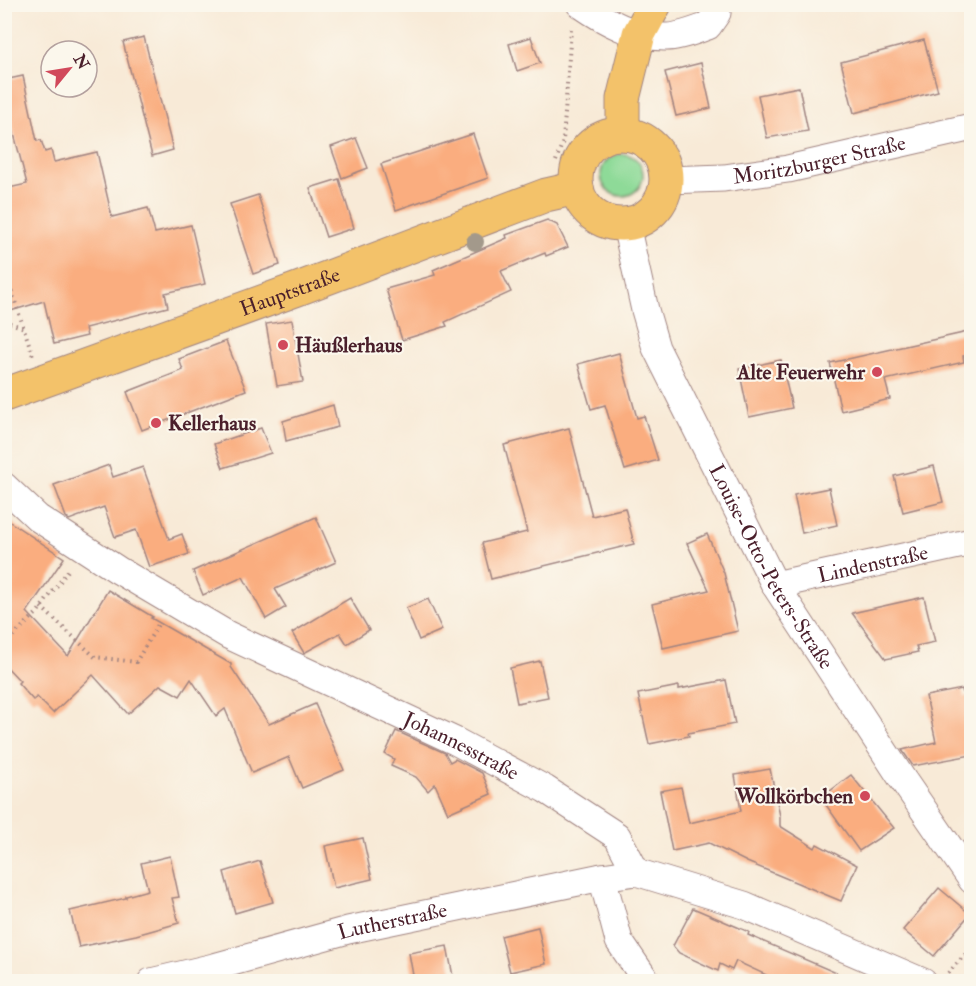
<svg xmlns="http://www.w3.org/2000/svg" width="976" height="986" viewBox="0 0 976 986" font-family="'IM FELL Double Pica',serif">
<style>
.green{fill:#8eda98;stroke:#6c7c62;stroke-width:1.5}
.building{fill:#faad7f}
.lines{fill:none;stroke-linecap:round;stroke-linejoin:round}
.minor-casing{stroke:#a18481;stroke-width:29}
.major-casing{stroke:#a18481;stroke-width:35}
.path{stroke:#a18481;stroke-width:4;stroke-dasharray:1.5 4.5;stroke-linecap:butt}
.minor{stroke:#fff;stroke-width:27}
.major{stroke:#f3c26a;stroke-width:33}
.tree{fill:#a3998b}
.poi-dot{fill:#d1495b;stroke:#fbf7ec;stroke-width:2}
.labels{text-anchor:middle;stroke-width:4.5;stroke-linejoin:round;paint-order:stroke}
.street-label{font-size:21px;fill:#4a1f2b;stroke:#fbf7ec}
.poi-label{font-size:21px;font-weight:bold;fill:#4a1f2b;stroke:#fbf7ec;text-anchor:start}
</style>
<rect width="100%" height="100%" fill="#fbf7ec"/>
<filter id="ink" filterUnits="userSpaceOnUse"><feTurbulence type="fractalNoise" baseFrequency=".0167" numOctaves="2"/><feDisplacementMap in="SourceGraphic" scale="12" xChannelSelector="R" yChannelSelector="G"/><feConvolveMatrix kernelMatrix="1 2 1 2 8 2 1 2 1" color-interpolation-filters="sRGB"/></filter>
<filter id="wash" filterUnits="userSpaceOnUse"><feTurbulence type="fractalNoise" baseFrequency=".008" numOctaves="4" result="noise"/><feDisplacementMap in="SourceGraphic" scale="24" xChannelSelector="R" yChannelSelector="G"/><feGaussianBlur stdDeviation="1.35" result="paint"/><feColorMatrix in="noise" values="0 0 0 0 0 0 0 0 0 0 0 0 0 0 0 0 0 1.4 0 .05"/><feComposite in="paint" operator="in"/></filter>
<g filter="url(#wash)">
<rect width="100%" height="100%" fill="#f8ead7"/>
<!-- green -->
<circle class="green" cx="622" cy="175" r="21"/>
<g id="blocks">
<!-- building -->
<g class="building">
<path d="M144,37L173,150L152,156L123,42Z"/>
<path d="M531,37L540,63L517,71L509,44Z"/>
<path d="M924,40L938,91L854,113L841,62Z"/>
<path d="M701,63L711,108L676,116L665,72Z"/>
<path d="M23,76L37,141L41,140L45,152L51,150L54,162L97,152L112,217L148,208L155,233L191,225L205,284L165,293L168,307L85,328L87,336L54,344L44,301L4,313V189L27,184L10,118L4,119V80Z"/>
<path d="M799,87L808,131L767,138L758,95Z"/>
<path d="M473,134L488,178L396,210L381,164Z"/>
<path d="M356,138L368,168L342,178L331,147Z"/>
<path d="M339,179L354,228L326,237L310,188Z"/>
<path d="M258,195L280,265L253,274L230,204Z"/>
<path d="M547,220L557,225L568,247L546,256L545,253L501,271L511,292L445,322L447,326L402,340L386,289L435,275L433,270L507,238L506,235Z"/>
<path d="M292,320L303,382L277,386L266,324Z"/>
<path d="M972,331V354L963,356L964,362L885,380L890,399L841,411L830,363Z"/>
<path d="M226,341L246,390L142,430L127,392L183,370L179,359Z"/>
<path d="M619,353L637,418L644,416L658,460L625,470L605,405L591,409L578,364Z"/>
<path d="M781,360L792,408L749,417L739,369Z"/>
<path d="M333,405L338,427L286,441L283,421Z"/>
<path d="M261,428L271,453L223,468L214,444Z"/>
<path d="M569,428L592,516L625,508L634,544L491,579L482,543L527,532L504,445Z"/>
<path d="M109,465L113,477L143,467L169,539L182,534L189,554L149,567L136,530L115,537L104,507L69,520L66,517L54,485Z"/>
<path d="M934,466L943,502L903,512L894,476Z"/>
<path d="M829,488L837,525L802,533L794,495Z"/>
<path d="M316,517L336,562L275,589L286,607L266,619L243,577L203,595L193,571Z"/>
<path d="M4,518L64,558L27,612L68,656L108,590L153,617L151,618L231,664V667L269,724L315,704L344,770L302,788L289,757L252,773L225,709L216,716L191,679L180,696L160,685L128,714L93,675L53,713L37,697L33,700L18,683L20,681L4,664Z"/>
<path d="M707,534L724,573L738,631L663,648L652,604L709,590L687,543Z"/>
<path d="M924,597L935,642L916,646L918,652L886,659L852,613Z"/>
<path d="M350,598L369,630L347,644L340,633L304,653L292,633Z"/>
<path d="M428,599L442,630L419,640L406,608Z"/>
<path d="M540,661L548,697L517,703L510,668Z"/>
<path d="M726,680L735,724L688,733L689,736L649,744L638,694L679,686V689Z"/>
<path d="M962,689L964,697L972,695V755L913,766L902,750L936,742L926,696Z"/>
<path d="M396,731L445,753L450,762L455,759L482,773L491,794L448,813L435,784L428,791L416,777L391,766L394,759L385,754Z"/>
<path d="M770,769L780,816V826L815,848L817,844L857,865L841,901L747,862L709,843L672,851L660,791L681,787L689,823L741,811L735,775Z"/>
<path d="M851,775L894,828L859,851L821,798Z"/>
<path d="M363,838L372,879L334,888L325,846Z"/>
<path d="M170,856L179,897L172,898L179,923L136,935L79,947L70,911L126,898V896L148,890L141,863Z"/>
<path d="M260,861L273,902L235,913L224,872Z"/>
<path d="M939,888L970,914L934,956L903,930Z"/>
<path d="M693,908L749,932L748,935L855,981H779L736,961L732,970L720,964L718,971L679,953L673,946Z"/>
<path d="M538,927L546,964L510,972L501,936Z"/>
<path d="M447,946L454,981H414L409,953Z"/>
</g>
</g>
</g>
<g filter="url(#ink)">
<use href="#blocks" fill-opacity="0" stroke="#a18481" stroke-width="1.5"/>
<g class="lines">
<defs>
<g id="minor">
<path d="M580,4C606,22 635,38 667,37C680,37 696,30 708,26L717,13L714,4"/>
<path id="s1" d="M667,180L724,178L788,169L972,127"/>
<path id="s2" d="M626,225L645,310L656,348L775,585L903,780L972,880"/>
<path id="s3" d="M4,486L38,518L118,570L228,635L455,741L545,789L617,836L636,872"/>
<path id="s4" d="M775,585L972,542"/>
<path d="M602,877L619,941L647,982"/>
<path id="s5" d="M151,982L214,967L348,930L602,877L636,872L744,905L923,982"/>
</g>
<g id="major">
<circle cx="621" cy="179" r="45"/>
<path d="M623,134V99L639,34L655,4"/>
<path id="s6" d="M4,395L295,290L546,195L577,188"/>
</g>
</defs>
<!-- minor casing -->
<use href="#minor" class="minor-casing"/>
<!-- major casing -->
<use href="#major" class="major-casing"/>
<!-- path -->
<g class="path">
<path d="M556,161L563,141L571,29"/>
<path d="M4,268L33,356"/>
<path d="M4,321L24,328"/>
<path d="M41,607L95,657L136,662L159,623"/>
<path d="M4,644L37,613L70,568"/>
<path d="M948,973L972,947"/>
</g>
<!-- minor -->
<use href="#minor" class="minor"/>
<!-- major -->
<use href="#major" class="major"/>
</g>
<!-- trees -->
<circle class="tree" cx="475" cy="242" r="9"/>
</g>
<!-- markers -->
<g class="poi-dot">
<circle cx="283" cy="345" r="6"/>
<circle cx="877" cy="372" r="6"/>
<circle cx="156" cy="423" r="6"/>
<circle cx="865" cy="796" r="6"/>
</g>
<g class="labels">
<!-- street labels -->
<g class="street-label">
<text dy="7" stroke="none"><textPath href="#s1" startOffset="154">Moritzburger Straße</textPath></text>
<text dy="7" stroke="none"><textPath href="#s6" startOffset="304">Hauptstraße</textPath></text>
<text dy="7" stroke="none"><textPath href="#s4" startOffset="100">Lindenstraße</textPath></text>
<text dy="7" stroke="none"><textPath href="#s2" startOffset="374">Louise-Otto-Peters-Straße</textPath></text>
<text dy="7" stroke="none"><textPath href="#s3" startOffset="528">Johannesstraße</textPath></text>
<text dy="7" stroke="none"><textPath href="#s5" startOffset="249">Lutherstraße</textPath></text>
</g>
<!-- poi labels -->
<g class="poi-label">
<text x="295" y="352">Häußlerhaus</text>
<text x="865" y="379" text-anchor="end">Alte Feuerwehr</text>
<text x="168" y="430">Kellerhaus</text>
<text x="853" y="803" text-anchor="end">Wollkörbchen</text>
</g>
</g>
<!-- margin -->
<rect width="976" height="986" fill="none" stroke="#fbf7ec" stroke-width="24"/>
<!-- north arrow -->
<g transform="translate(69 69) rotate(60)"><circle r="28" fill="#fbf7ec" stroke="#b4a19f" stroke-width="1.5"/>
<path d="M0-4.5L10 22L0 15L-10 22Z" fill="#d1495b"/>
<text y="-9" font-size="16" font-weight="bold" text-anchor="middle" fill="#4a1f2b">N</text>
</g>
</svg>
